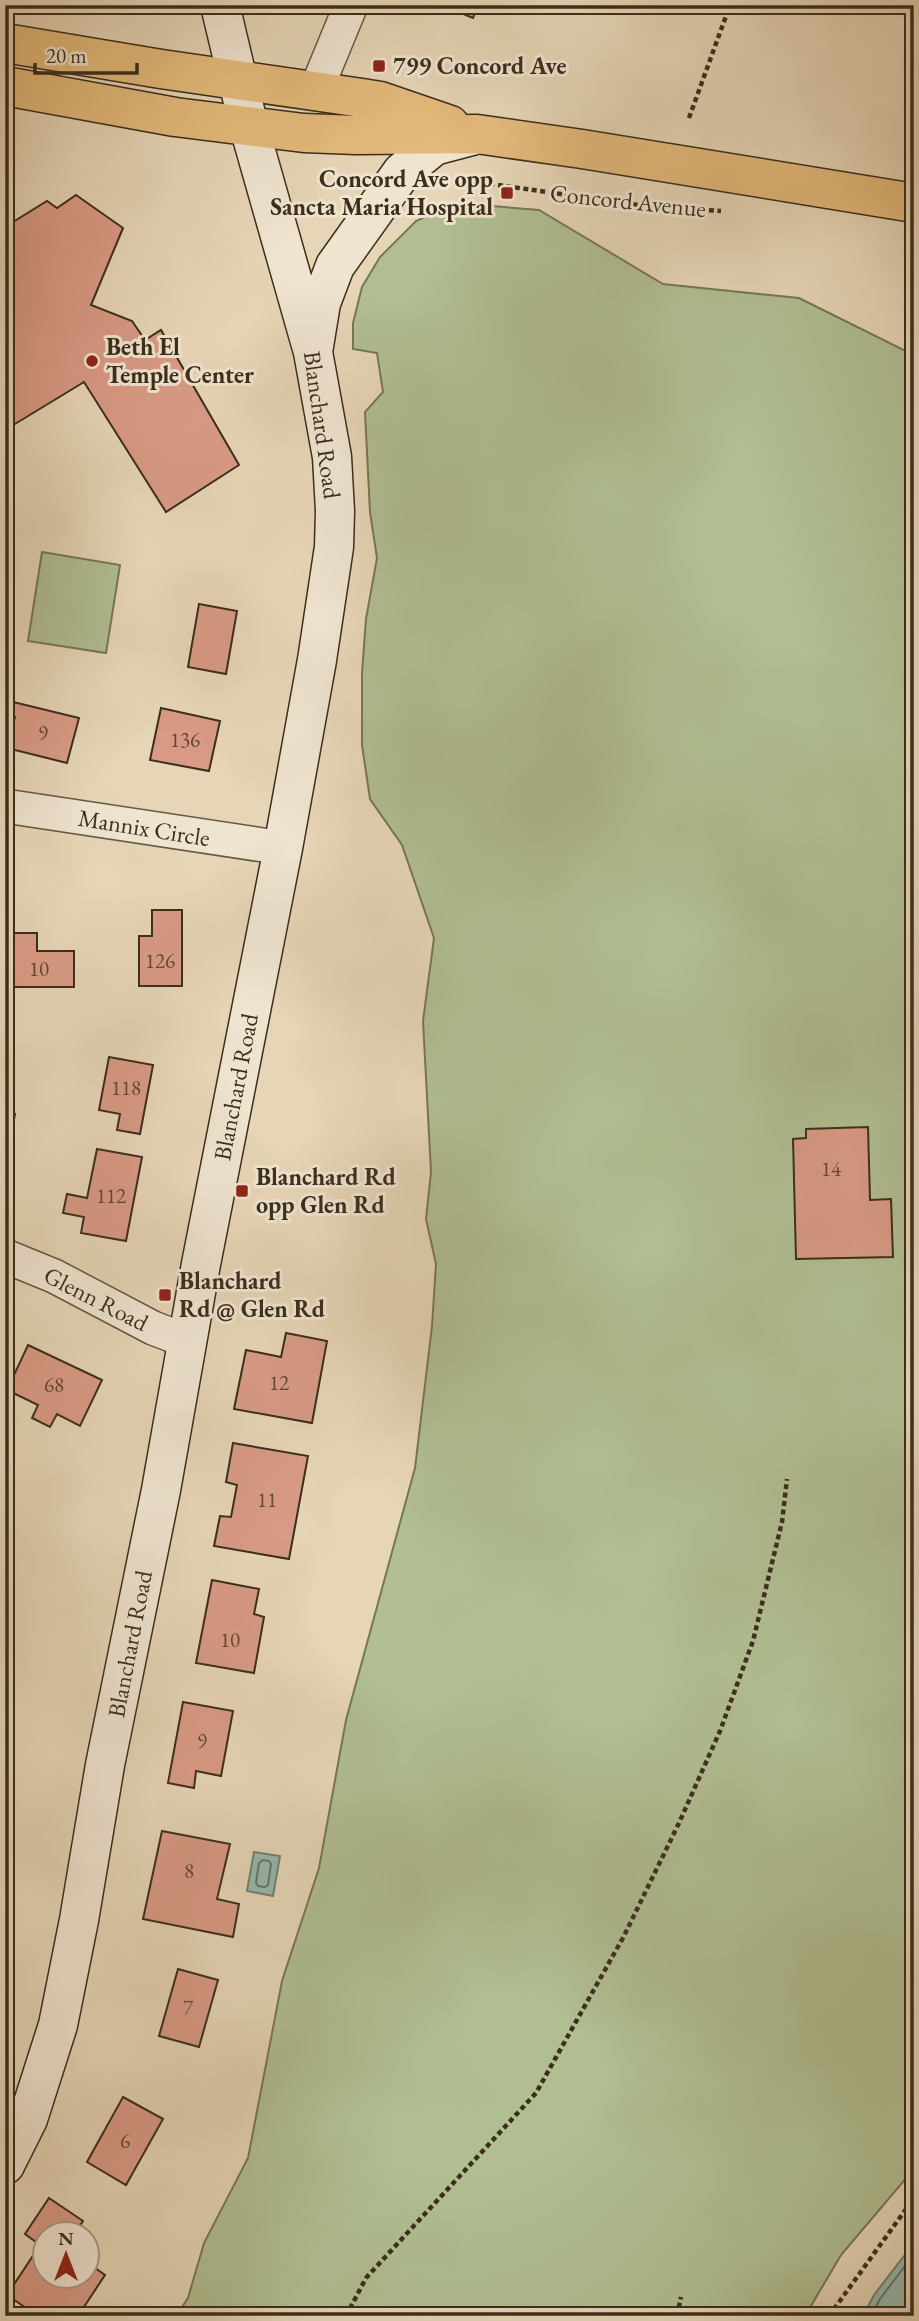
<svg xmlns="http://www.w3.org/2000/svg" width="919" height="2321" viewBox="0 0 919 2321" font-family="'EB Garamond',serif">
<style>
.green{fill:#b0be92;stroke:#767658;stroke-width:2}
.water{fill:#96b9ae;stroke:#728174;stroke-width:2}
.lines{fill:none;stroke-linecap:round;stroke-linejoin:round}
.shore{stroke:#687466;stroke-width:2}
.building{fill:#d99a85;stroke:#3b2e1d;stroke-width:2}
.street-casing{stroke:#665843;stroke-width:36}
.secondary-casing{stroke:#3b2e1d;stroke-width:41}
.primary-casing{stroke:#3b2e1d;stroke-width:41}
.path{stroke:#3b2e1d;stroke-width:4.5;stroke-dasharray:5 3.5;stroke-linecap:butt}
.street{stroke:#efe4d0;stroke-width:33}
.secondary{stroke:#efe4d0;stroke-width:38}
.primary{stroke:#e3ba7b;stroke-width:38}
.poi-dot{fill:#8f2418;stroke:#efe4d0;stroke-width:2.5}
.labels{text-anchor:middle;stroke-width:6;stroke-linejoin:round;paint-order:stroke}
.number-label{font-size:21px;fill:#624937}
.poi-label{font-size:24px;font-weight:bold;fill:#3b2e1d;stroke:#efe4d0;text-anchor:start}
.street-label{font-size:24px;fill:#3b2e1d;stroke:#efe4d0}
</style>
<rect width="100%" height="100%" fill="#e6d5b6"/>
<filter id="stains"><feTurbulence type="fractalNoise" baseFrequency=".00286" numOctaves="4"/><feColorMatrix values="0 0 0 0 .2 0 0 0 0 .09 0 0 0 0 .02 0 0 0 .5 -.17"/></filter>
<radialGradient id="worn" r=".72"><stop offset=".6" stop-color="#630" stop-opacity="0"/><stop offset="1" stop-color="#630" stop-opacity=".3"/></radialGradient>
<!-- green -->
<g class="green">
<path d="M456,203L539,210L663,284L799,298L914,355V2169L841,2255L805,2316H176L188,2298L204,2243L248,2158L282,1981L319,1868L346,1720L415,1468L432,1326L436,1264L426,1219L431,1172L423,1021L434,938L402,845L370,799L362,745V673L366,619L377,558L370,512L365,412L383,392L377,353L353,349V323L362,287L380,257L416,221Z"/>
<path d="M42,552L120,565L106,653L28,641Z"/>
</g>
<!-- water -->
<g class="water">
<path d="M254,1852L280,1856L273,1896L247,1891Z"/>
<path d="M914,2243V2316H863L874,2295Z"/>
</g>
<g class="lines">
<!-- shore -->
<g class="shore">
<path d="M263,1860L269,1861L271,1864L268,1885L265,1887L258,1886L256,1883L259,1863Z"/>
<path d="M871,2316L880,2299L914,2254"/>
</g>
</g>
<!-- building -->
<g class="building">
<path d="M441,5H478L473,18Z"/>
<path d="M76,195L123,228L91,305L132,321L145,340L161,330L239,465L166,512L84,382L10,427L5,419V227L47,201L57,208Z"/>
<path d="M199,604L237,611L226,674L188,667Z"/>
<path d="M5,700L79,718L67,763L7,748L15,717L5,714Z"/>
<path d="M161,708L220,721L209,771L150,760Z"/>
<path d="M152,910H182V986H139V936H152Z"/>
<path d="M5,933H37V951H74V987H5Z"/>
<path d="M109,1057L153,1065L140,1134L117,1130L120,1114L99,1110Z"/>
<path d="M5,1113L15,1114L5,1168Z"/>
<path d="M868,1127L870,1200L891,1199L893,1257L796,1259L793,1139L806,1138V1129Z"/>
<path d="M97,1149L142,1157L126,1241L81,1233L84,1217L63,1213L67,1194L87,1198Z"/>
<path d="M286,1333L327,1341L312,1423L234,1409L246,1350L281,1357Z"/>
<path d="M28,1345L102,1380L80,1426L57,1414L50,1427L32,1418L38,1405L7,1390Z"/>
<path d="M233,1443L308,1456L289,1559L214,1546L220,1516L231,1517L237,1485L226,1482Z"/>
<path d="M212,1580L259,1589L254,1614L264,1617L254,1673L196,1663Z"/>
<path d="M183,1702L233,1711L221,1776L196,1771L194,1788L168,1783Z"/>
<path d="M162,1831L230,1844L217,1899L239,1904L233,1937L143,1919Z"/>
<path d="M178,1969L218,1980L199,2047L159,2036Z"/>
<path d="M123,2097L163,2119L126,2185L87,2162Z"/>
<path d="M49,2198L83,2221L75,2234H46V2276H88V2263L105,2275L78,2316H38L7,2295L40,2245L25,2234Z"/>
</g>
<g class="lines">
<defs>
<g id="street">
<path d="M316,90L351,5"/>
<path d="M5,806L283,848"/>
<path d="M5,1256L54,1276L153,1328L187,1341"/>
</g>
<g id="secondary">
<path d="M314,346L321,303L335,266L402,172L434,146L472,136"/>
<path d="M5,2165L28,2119L58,2025L79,1920L105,1765L161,1490L201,1264L283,848L317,660L334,547L335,511L332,457L313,352L249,127L220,5"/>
</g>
<g id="primary">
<path d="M5,43L161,69L362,98L380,101L450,125"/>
<path d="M5,86L175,117L304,133L356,135L477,134L582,149L914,203"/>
</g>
</defs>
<!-- street casing -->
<use href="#street" class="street-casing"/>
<!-- secondary casing -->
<use href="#secondary" class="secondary-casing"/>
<!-- primary casing -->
<use href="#primary" class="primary-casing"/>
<!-- path -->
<g class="path">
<path d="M689,118L730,5"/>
<path d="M456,179L645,206L721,211"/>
<path d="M346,2316L366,2278L536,2093L624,1936L679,1823L720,1731L753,1641L782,1522L787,1479"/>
<path d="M677,2316L681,2297"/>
<path d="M829,2316L914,2198"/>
</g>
<!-- street -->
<use href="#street" class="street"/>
<!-- secondary -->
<use href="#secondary" class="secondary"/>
<!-- primary -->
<use href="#primary" class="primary"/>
</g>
<!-- markers -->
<g class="poi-dot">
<rect x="372" y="59" width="14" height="14" rx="3.5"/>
<rect x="500" y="186" width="14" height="14" rx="3.5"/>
<circle cx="92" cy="361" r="7"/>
<rect x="235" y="1184" width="14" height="14" rx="3.5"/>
<rect x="158" y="1288" width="14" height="14" rx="3.5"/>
</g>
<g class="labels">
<!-- number labels -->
<g class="number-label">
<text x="43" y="740">9</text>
<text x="185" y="747">136</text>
<text x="160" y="968">126</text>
<text x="39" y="976">10</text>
<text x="126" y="1095">118</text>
<text x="831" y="1176">14</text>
<text x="111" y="1203">112</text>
<text x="279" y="1390">12</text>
<text x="54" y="1392">68</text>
<text x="267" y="1507">11</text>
<text x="230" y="1647">10</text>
<text x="202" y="1748">9</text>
<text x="189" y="1878">8</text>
<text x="188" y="2015">7</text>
<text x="125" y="2148">6</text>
</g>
<!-- poi labels -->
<g class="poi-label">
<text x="393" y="74">799 Concord Ave</text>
<text x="493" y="187" text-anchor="end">Concord Ave opp<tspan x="493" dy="28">Sancta Maria Hospital</tspan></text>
<text x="106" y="355">Beth El<tspan x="106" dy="28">Temple Center</tspan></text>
<text x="256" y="1185">Blanchard Rd<tspan x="256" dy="28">opp Glen Rd</tspan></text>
<text x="179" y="1289">Blanchard<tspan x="179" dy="28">Rd @ Glen Rd</tspan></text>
</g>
<!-- street labels -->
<g class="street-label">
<text transform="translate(628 201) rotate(6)" y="8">Concord Avenue</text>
<text transform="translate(322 425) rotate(82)" y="8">Blanchard Road</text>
<text transform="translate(144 828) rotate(9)" y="8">Mannix Circle</text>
<text transform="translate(236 1087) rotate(-79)" y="8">Blanchard Road</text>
<text transform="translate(96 1299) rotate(27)" y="8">Glenn Road</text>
<text transform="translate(130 1644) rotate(-79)" y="8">Blanchard Road</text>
</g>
</g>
<!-- margin -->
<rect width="919" height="2321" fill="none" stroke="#e6d5b6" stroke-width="28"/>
<rect x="7" y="7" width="905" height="2307" fill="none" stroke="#3b2e1d" stroke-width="3.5"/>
<rect x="14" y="14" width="891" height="2293" fill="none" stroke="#3b2e1d" stroke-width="2"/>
<!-- north arrow -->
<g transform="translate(66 2255)"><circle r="33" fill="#efe4d0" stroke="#a79b88" stroke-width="2"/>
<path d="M0-5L12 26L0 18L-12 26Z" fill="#8f2418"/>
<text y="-10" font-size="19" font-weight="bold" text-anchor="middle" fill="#3b2e1d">N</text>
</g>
<!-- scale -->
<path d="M35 63v10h102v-10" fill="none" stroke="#3b2e1d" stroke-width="3.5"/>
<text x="46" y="63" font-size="21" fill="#3b2e1d" stroke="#efe4d0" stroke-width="5" paint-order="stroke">20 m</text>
<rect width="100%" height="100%" filter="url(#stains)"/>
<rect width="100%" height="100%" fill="url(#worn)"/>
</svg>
